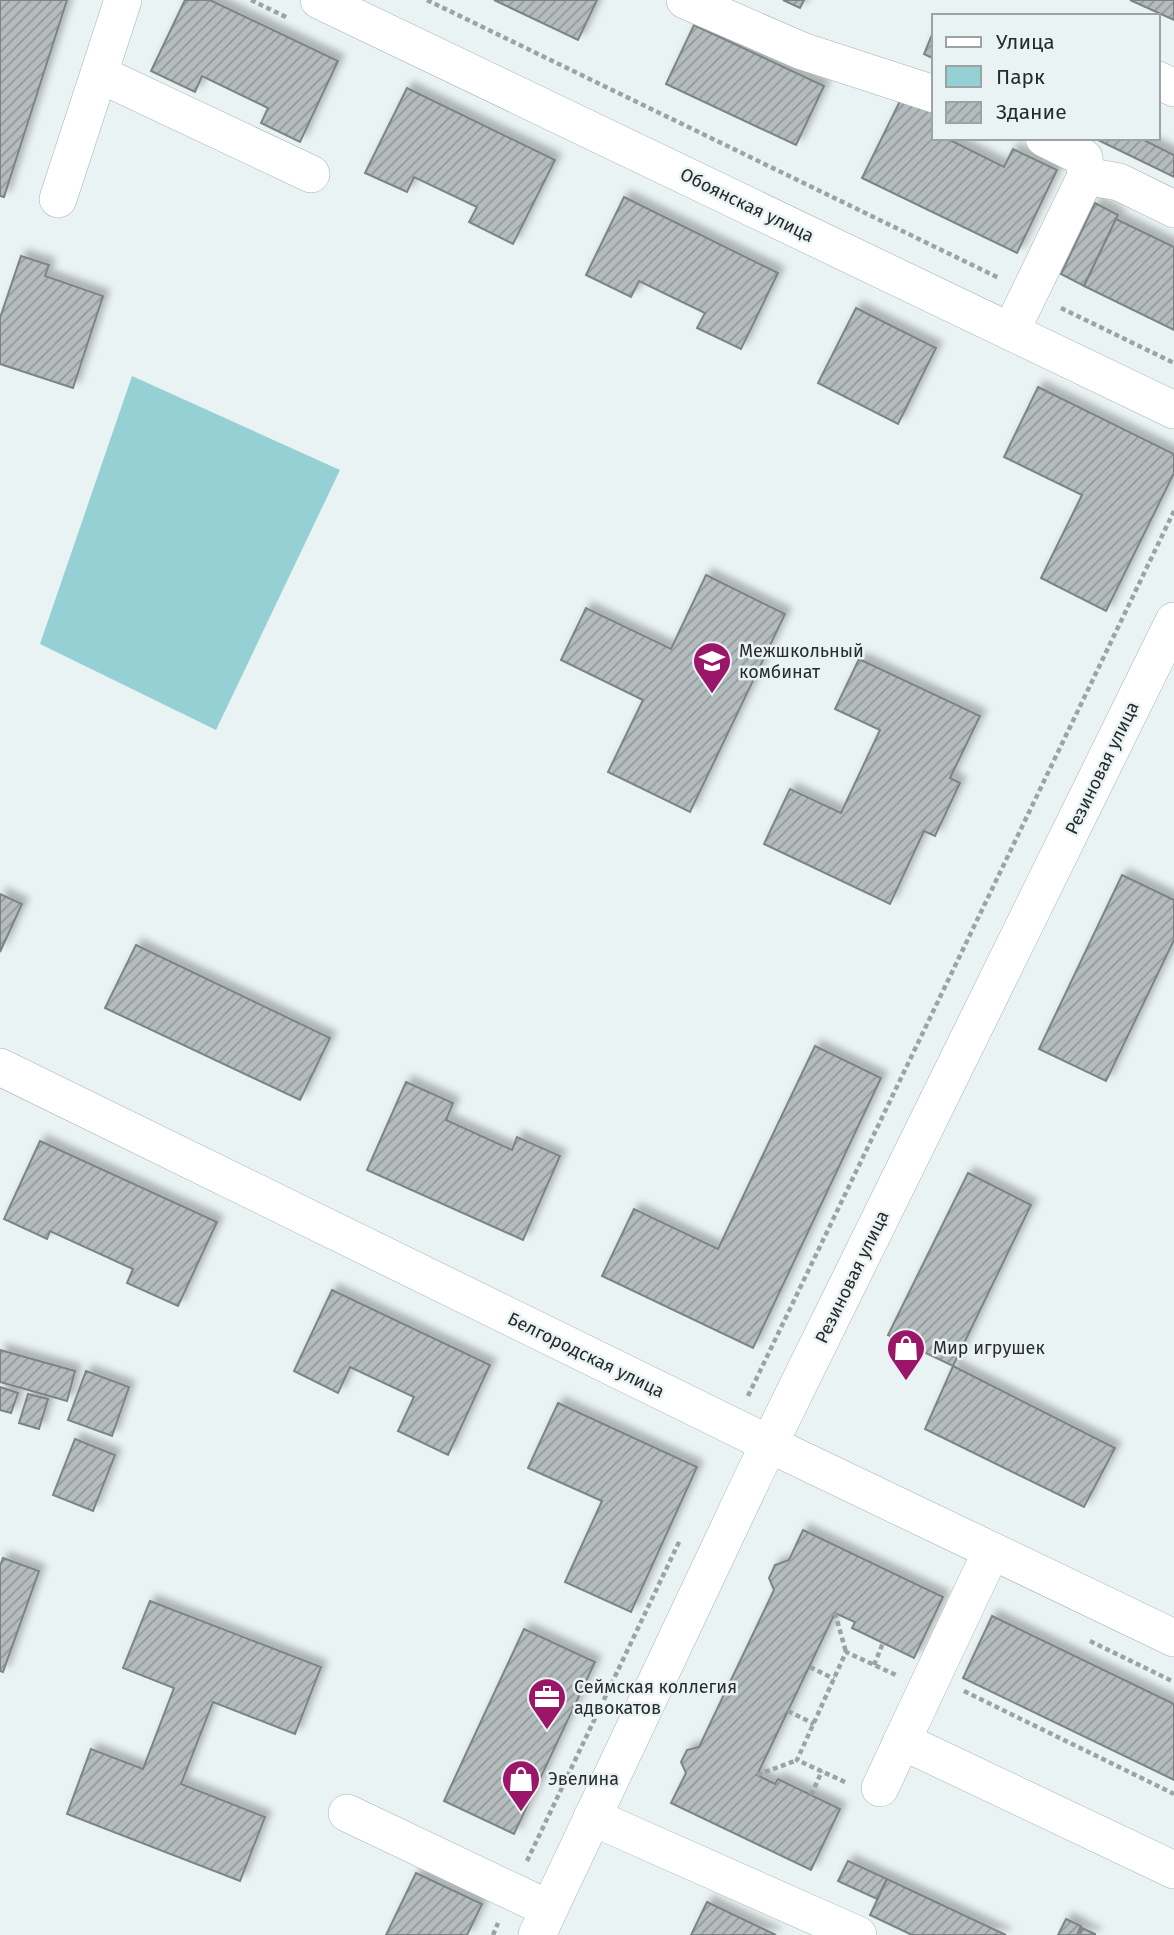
<svg xmlns="http://www.w3.org/2000/svg" width="1174" height="1935" viewBox="0 0 1174 1935" font-family="'Fira Sans',sans-serif">
<style>
.park{fill:#95d1d4}
.building{fill:url(#building-hatch);stroke:#7d8485;stroke-width:2;filter:url(#shadow)}
.lines{fill:none;stroke-linecap:round;stroke-linejoin:round}
.minor-casing{stroke:#a9b1b1;stroke-width:38}
.path{stroke:#9ca3a3;stroke-width:4.5;stroke-dasharray:5 3.5;stroke-linecap:butt}
.minor{stroke:#fff;stroke-width:37}
.labels{text-anchor:middle;stroke-width:5;stroke-linejoin:round;paint-order:stroke}
.street-label{font-size:18px;fill:#282b2b;stroke:#eaf3f3}
.poi-label{font-size:18px;fill:#282b2b;stroke:#eaf3f3;text-anchor:start}
</style>
<defs>
<pattern id="building-hatch" width="6" height="6" patternUnits="userSpaceOnUse" patternTransform="scale(1.75)"><rect width="6" height="6" fill="#b4bcbd"/><path d="M-1 1l2-2M0 6l6-6M5 7l2-2" fill="none" stroke="#92999a"/></pattern>
<filter id="shadow"><feDropShadow dx="6" dy="-6" stdDeviation="3.5" flood-color="#0004"/></filter>
</defs>
<rect width="100%" height="100%" fill="#eaf3f3"/>
<!-- park -->
<path class="park" d="M132,376L340,470L216,730L40,644Z"/>
<!-- building -->
<g class="building">
<path d="M0,0H67L4,197L0,196Z"/>
<path d="M185,0H210L338,61L300,142L261,123L268,108L202,76L195,92L151,71Z"/>
<path d="M494,0H597L578,40Z"/>
<path d="M783,0H804L800,8Z"/>
<path d="M1130,0H1174V20Z"/>
<path d="M694,25L824,86L796,145L666,84Z"/>
<path d="M934,30V59L924,54Z"/>
<path d="M407,88L555,160L513,244L469,222L477,207L414,177L407,192L365,173Z"/>
<path d="M902,97L934,113V138H946L1004,167L1013,149L1057,170L1017,253L862,178Z"/>
<path d="M1094,138H1140L1174,155V177Z"/>
<path d="M624,197L778,273L741,349L697,328L705,313L639,281L631,297L586,275Z"/>
<path d="M1095,203L1118,215L1084,286L1061,274Z"/>
<path d="M1116,219L1174,247V330L1084,286Z"/>
<path d="M21,256L49,265L45,276L103,296L73,388L0,364V318Z"/>
<path d="M856,308L936,348L898,424L818,383Z"/>
<path d="M1038,387L1174,454V473L1106,611L1041,578L1082,495L1004,457Z"/>
<path d="M706,575L785,614L690,812L608,772L643,700L561,660L586,608L671,649Z"/>
<path d="M859,659L980,716L950,778L960,783L935,836L924,831L890,904L764,844L790,789L841,813L880,730L835,709Z"/>
<path d="M1122,875L1174,900V940L1106,1081L1039,1049Z"/>
<path d="M0,894L22,904L0,952Z"/>
<path d="M136,945L330,1038L300,1100L105,1008Z"/>
<path d="M815,1046L881,1078L753,1348L602,1276L634,1209L718,1249Z"/>
<path d="M406,1082L453,1103L446,1120L512,1150L517,1137L560,1156L523,1240L367,1170Z"/>
<path d="M40,1141L217,1222L178,1306L127,1283L133,1269L50,1231L47,1239L4,1219Z"/>
<path d="M968,1173L1031,1205L953,1366L888,1335Z"/>
<path d="M332,1290L490,1365L448,1455L398,1431L414,1397L350,1367L338,1393L294,1371Z"/>
<path d="M0,1350L75,1371L67,1401L0,1382Z"/>
<path d="M953,1366L1115,1448L1084,1507L925,1429Z"/>
<path d="M86,1371L129,1387L112,1436L68,1420Z"/>
<path d="M0,1387L18,1393L11,1413L0,1410Z"/>
<path d="M28,1394L48,1399L39,1429L19,1423Z"/>
<path d="M558,1403L697,1467L631,1612L565,1582L602,1501L528,1468Z"/>
<path d="M75,1439L115,1455L93,1511L53,1495Z"/>
<path d="M803,1530L943,1597L914,1658L852,1628L855,1622L835,1613L757,1775L775,1784L778,1779L840,1809L811,1870L671,1803L686,1773L681,1762L687,1750L699,1747L774,1590L769,1578L775,1565L789,1560Z"/>
<path d="M3,1558L39,1571L3,1672L0,1671V1566Z"/>
<path d="M150,1601L321,1667L295,1734L213,1702L181,1784L265,1817L240,1881L67,1814L91,1749L143,1769L174,1688L123,1668Z"/>
<path d="M992,1616L1174,1704V1780L963,1678Z"/>
<path d="M524,1629L595,1662L514,1834L444,1801Z"/>
<path d="M848,1861L887,1879L877,1899L838,1881Z"/>
<path d="M416,1873L482,1904L467,1935H386Z"/>
<path d="M887,1879L1006,1935H912L870,1915Z"/>
<path d="M707,1902L776,1935H691Z"/>
<path d="M1066,1919L1081,1926L1077,1935H1058Z"/>
<path d="M1082,1928L1095,1934V1935H1079Z"/>
</g>
<g class="lines">
<defs>
<g id="minor">
<path d="M319,0L1174,410"/>
<path d="M685,0L802,51L934,94"/>
<path d="M99,74L311,174"/>
<path d="M1158,80L1174,88"/>
<path d="M1086,176L1119,182L1174,209"/>
<path d="M58,199L123,0"/>
<path d="M1011,331L1086,176L1084,158L1044,138"/>
<path d="M0,1067L798,1458L1174,1638"/>
<path d="M902,1741L991,1552"/>
<path d="M880,1788L902,1741L1174,1870"/>
<path d="M347,1813L549,1909"/>
<path d="M592,1817L858,1935"/>
<path d="M537,1935L753,1477L1174,621"/>
</g>
</defs>
<!-- minor casing -->
<use href="#minor" class="minor-casing"/>
<!-- path -->
<g class="path">
<path d="M251,0L288,18"/>
<path d="M427,0L999,278"/>
<path d="M1061,308L1174,363"/>
<path d="M748,1396L1174,511"/>
<path d="M835,1613L846,1652"/>
<path d="M1090,1641L1174,1682"/>
<path d="M874,1665L883,1643"/>
<path d="M810,1667L834,1679"/>
<path d="M964,1691L1174,1794"/>
<path d="M788,1711L814,1724"/>
<path d="M757,1775L797,1760"/>
<path d="M845,1782L797,1760L846,1652L896,1675"/>
<path d="M811,1795L822,1771"/>
<path d="M527,1861L680,1540"/>
<path d="M493,1935L498,1923"/>
</g>
<!-- minor -->
<use href="#minor" class="minor"/>
</g>
<!-- icons -->
<defs>
<symbol id="school-pin" viewBox="-11 -11 22 30"><path d="M0 17L-7.5 6A9.5 9.5 0 1 1 7.5 6Z" fill="#9b1568" stroke="#eaf3f3"/><path d="M0-5L7-2L0 1L-7-2ZM-4 1L0 2.5L4 1V4Q0 6-4 4Z" fill="#fff"/></symbol>
<symbol id="shop-pin" viewBox="-11 -11 22 30"><path d="M0 17L-7.5 6A9.5 9.5 0 1 1 7.5 6Z" fill="#9b1568" stroke="#eaf3f3"/><path d="M-5-2.5h2.3a2.7 3.5 0 0 1 5.4 0H5L5.5 6h-11ZM-1.5-2.5h3a1.5 2.3 0 0 0-3 0Z" fill="#fff"/></symbol>
<symbol id="office-pin" viewBox="-11 -11 22 30"><path d="M0 17L-7.5 6A9.5 9.5 0 1 1 7.5 6Z" fill="#9b1568" stroke="#eaf3f3"/><path d="M-6-3h4V-5.5h4V-3h4V5H-6ZM-1-4.5V-3h2v-1.5ZM-6 0V1H6V0Z" fill="#fff"/></symbol>
</defs>
<g fill-rule="evenodd">
<use href="#school-pin" x="690" y="639" width="44" height="60"/>
<use href="#shop-pin" x="884" y="1326" width="44" height="60"/>
<use href="#office-pin" x="525" y="1675" width="44" height="60"/>
<use href="#shop-pin" x="499" y="1757" width="44" height="60"/>
</g>
<g class="labels">
<!-- street labels -->
<g class="street-label">
<text transform="translate(747 205) rotate(26)" y="6">Обоянская улица</text>
<text transform="translate(1102 768) rotate(-64)" y="6">Резиновая улица</text>
<text transform="translate(852 1277) rotate(-64)" y="6">Резиновая улица</text>
<text transform="translate(586 1355) rotate(26)" y="6">Белгородская улица</text>
</g>
<!-- poi labels -->
<g class="poi-label">
<text x="739" y="657">Межшкольный<tspan x="739" dy="21">комбинат</tspan></text>
<text x="933" y="1354">Мир игрушек</text>
<text x="574" y="1693">Сеймская коллегия<tspan x="574" dy="21">адвокатов</tspan></text>
<text x="548" y="1785">Эвелина</text>
</g>
</g>
<!-- legend -->
<rect x="932" y="14" width="228" height="126" fill="#eaf3f3" stroke="#9ca3a3" stroke-width="2"/>
<rect x="946" y="37" width="35" height="10" fill="#ffffff" stroke="#9ca3a3" stroke-width="2"/>
<text x="996" y="49" font-size="21" fill="#282b2b">Улица</text>
<rect x="946" y="66" width="35" height="21" fill="#95d1d4" stroke="#9ca3a3" stroke-width="2"/>
<text x="996" y="84" font-size="21" fill="#282b2b">Парк</text>
<rect x="946" y="102" width="35" height="21" fill="url(#building-hatch)" stroke="#9ca3a3" stroke-width="2"/>
<text x="996" y="119" font-size="21" fill="#282b2b">Здание</text>
</svg>
